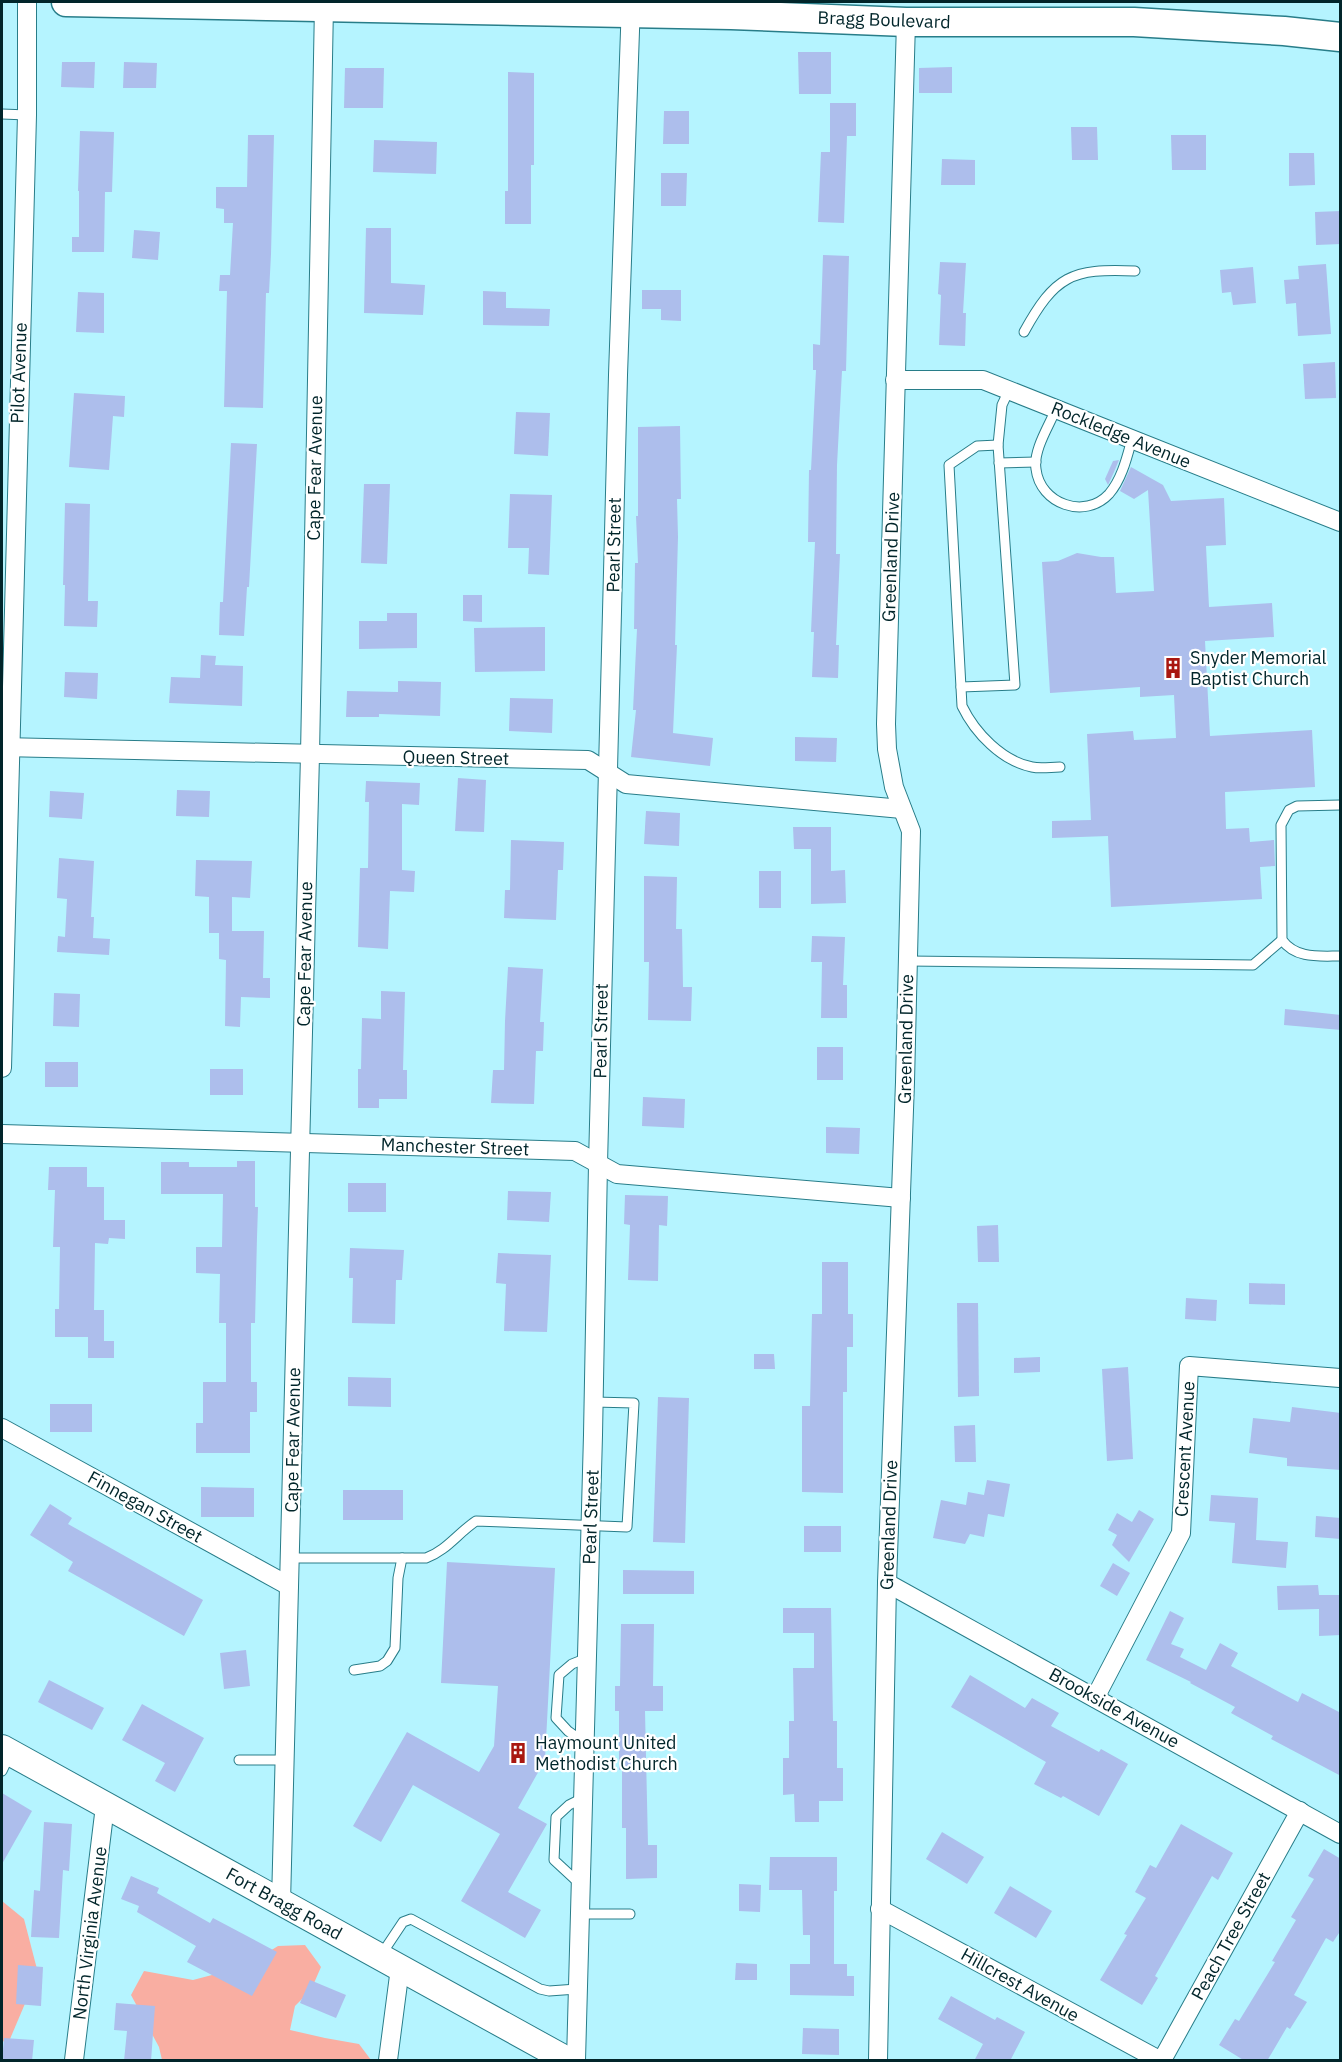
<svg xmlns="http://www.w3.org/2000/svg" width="1342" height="2062" viewBox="0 0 1342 2062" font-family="'IBM Plex Sans',sans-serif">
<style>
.green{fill:#f9aea2}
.building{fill:#adbeec}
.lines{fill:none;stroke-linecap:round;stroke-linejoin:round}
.lane-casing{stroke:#287d89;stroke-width:11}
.street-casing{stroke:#287d89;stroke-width:20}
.secondary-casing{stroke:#287d89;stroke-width:28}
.primary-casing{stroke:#287d89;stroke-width:31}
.lane{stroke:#fff;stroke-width:9}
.street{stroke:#fff;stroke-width:18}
.secondary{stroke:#fff;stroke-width:26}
.primary{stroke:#fff;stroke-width:28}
.labels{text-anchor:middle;stroke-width:4.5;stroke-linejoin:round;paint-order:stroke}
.street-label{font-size:18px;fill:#01252a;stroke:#fff}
.poi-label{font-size:18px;fill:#01252a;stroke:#fff;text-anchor:start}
</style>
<rect width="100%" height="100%" fill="#b5f4ff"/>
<!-- green -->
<g class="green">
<path d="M2,1901L24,1919L38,1973L10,2039L2,2042Z"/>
<path d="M305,1945L321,1967L311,1990L295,2006L290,2030L325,2038L359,2044L371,2060H162L159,2047L131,1995L144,1971L193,1980L246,1966L278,1946Z"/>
</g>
<!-- building -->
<g class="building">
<path d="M798,52H831V94H799Z"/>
<path d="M62,62H95L94,88L61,87Z"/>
<path d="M124,62L157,63L156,88H123Z"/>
<path d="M952,67V93H919V68Z"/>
<path d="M345,68H384L383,108H344Z"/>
<path d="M508,72L534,73V165H531V224H505V191H508Z"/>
<path d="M830,103H856V136H847L844,223L818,222L821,152H830Z"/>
<path d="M664,111H689V144H663Z"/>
<path d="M1071,127H1097L1098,160H1072Z"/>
<path d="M80,131L114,132L112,192H105L104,252H72V237H79V191H78Z"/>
<path d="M248,135H274L271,254L269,293H266L263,408L224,407L227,291H219L220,275H230L233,223H224V209L216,208V187H247Z"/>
<path d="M1171,135H1206V170H1172Z"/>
<path d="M374,140L437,142L436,174L373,172Z"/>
<path d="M1289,153H1314L1315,185L1289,186Z"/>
<path d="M942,159L975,160V185H941Z"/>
<path d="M661,173H687L686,206H661Z"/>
<path d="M1341,211V244L1316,245L1315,212Z"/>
<path d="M366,228H391V283L425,285L423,315L364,313Z"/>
<path d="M134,230L160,232L158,260L132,258Z"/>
<path d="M823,255L849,256L846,371H842L837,465L836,554H840L836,645H839L838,678L812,677L814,632H811L815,542H808L809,470H811L816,370H813V344L820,345Z"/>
<path d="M940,262L966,263L963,313H966L965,346L939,345L941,295L938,294Z"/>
<path d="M1326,264L1331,334L1298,336L1296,303L1286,304L1284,280L1299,279L1298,266Z"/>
<path d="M1253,267L1256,303L1233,305L1231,292L1222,293L1220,270Z"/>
<path d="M642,290H681V321L661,320V309H642Z"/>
<path d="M483,291L506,292V308L550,309L549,326L483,325Z"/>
<path d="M78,292L104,293V333L76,332Z"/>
<path d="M1335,362L1336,398L1305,399L1303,364Z"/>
<path d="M74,393L125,396L124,417L113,416L109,470L69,467Z"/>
<path d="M516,412L550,413L548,456L514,454Z"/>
<path d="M680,426L681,499H677L678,537L675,645H677L673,733L713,738L710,766L631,757L636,710H633L637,629H634L635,563H638L636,516H638V427Z"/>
<path d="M231,443L257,444L249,587H247L244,636L219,635L220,602H223Z"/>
<path d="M1119,460L1114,472L1108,485L1105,479L1113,461Z"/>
<path d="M1131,467L1163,485L1171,501L1224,498L1226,545L1206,546L1209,607L1272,603L1274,637L1205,641L1210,736L1312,730L1315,787L1225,792L1226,829L1249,828L1250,842L1274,840L1275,866L1260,867L1262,899L1111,907L1108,836L1052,838V821L1091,820L1087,734L1133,731L1134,740L1176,738L1174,695L1140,697V687L1050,693L1042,562L1058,561L1077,553L1101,557H1114L1116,593L1154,591L1148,490L1134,499L1120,491Z"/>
<path d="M364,484H390L387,564L361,563Z"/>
<path d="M510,494L552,495L549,575L528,574L529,548H508Z"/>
<path d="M65,503L90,504L88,601H98L97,627L64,626L65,585H63Z"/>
<path d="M463,595H482V622L463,621Z"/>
<path d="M387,613H417V648L359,649V621H387Z"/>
<path d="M545,627V671L475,672L474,628Z"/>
<path d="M201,655L216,656L215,665L243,666L242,706L169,703L171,677L200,678Z"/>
<path d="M65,672L98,673L97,699L64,697Z"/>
<path d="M398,681L441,682L440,716L379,714V717H346L347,691L398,692Z"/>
<path d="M510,698L553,699L552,733L509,731Z"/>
<path d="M795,737L837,738L836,762L795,761Z"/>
<path d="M458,778L486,780L484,832L455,831Z"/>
<path d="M366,781L420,783L419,805L402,804V870L415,871L414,892L390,891L388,949L358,947L360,868H368L369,802H365Z"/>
<path d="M177,790L210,791L209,817L176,816Z"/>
<path d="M50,791L84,793L82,819L49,817Z"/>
<path d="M646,811L680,813L679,846L644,844Z"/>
<path d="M793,827H831V871L845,870L846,903L811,904V849H794Z"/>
<path d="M511,840L564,842L563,870H558L556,920L504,918L505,890H510Z"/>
<path d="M59,858L94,861L91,917H94L93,938L110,939L109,955L57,952L58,936L65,937L67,899L57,898Z"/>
<path d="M196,860L252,861L250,898L232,897V931H264L263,978H270V998L241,997L240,1027L225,1026L226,960L219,959V933H209V897L195,896Z"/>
<rect x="759" y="871" width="22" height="37"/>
<path d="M644,876L677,877L676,929H682L683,987H692L691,1021L648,1020L649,962H644Z"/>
<path d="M812,936L845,937L843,985H847V1018H821L822,962H811Z"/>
<path d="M508,967L543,969L540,1022H544L543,1051H536L534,1104L491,1103L493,1070H504L505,1021Z"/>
<path d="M381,991L405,992L403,1070H407V1099H379V1108H358V1069H361L362,1018L381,1019Z"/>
<path d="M54,993L80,994L79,1027L53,1026Z"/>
<path d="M1285,1009L1341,1015V1030L1284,1025Z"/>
<rect x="817" y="1047" width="26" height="33"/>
<rect x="45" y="1062" width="33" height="25"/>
<rect x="210" y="1069" width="33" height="26"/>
<path d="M643,1097L685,1099L684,1128L642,1126Z"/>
<path d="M826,1127L860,1128L859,1154L826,1153Z"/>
<path d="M237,1161H255V1207H258L257,1237L255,1323H251V1382H257V1412H250V1453H196V1423H203V1382H226V1323H219L220,1274L196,1273V1247H222L223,1194H161V1162H189V1167H237Z"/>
<path d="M49,1167H87V1187H104V1220H125V1239L109,1238L108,1244L95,1243L94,1310H104V1341H114V1358H88V1337H55V1309H59L60,1247H53L55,1190H48Z"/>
<rect x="348" y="1183" width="38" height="29"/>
<path d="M508,1191L551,1192L549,1222L507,1220Z"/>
<path d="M625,1195L668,1196L667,1226L659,1225L658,1281L628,1280L630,1225L624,1224Z"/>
<path d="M998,1225L999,1262H978L977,1226Z"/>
<path d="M350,1248L404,1250L402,1280H396L395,1324L352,1323L353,1278H349Z"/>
<path d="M498,1253L551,1255L547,1332L504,1331L506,1284L496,1283Z"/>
<path d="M822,1262H848V1314H853V1347H847V1392H843V1493L802,1492V1406H810L812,1314H822Z"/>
<path d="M1249,1283L1285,1284V1305L1249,1304Z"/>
<path d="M1186,1298L1217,1300L1216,1321L1185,1319Z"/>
<path d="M957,1303H978L979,1396L958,1397Z"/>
<path d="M754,1354H774L775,1369H754Z"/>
<path d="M1040,1357V1372L1014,1373V1358Z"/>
<path d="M1128,1367L1133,1459L1107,1461L1102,1369Z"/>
<path d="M348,1377L391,1378V1407L348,1406Z"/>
<path d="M658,1397L689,1398L685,1543L653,1542Z"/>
<rect x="50" y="1404" width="42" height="28"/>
<path d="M1292,1407L1341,1413V1470L1287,1466V1458L1249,1453L1253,1418L1290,1422Z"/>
<path d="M975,1425L976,1462H955L954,1426Z"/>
<path d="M987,1480L1010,1484L1004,1517L988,1514L984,1537L970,1534L965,1544L933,1538L941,1500L966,1505L968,1492L984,1495Z"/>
<path d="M201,1487L254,1488V1517H201Z"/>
<rect x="343" y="1490" width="60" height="30"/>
<path d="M1211,1495L1258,1498L1256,1540L1288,1542L1286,1568L1232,1563L1235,1523L1209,1521Z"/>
<path d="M50,1504L72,1518L68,1524L203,1600L184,1636L68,1571L73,1562L30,1535Z"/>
<path d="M1139,1510L1154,1519L1129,1562L1112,1545L1117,1535L1108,1530L1117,1513L1132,1522Z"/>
<path d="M1316,1516L1341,1518V1539L1315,1537Z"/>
<rect x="804" y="1526" width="37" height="26"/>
<path d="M447,1562L555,1568L545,1760L518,1808L547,1824L508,1892L541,1910L525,1938L461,1901L500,1834L413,1785L381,1842L353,1826L407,1732L479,1772L494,1746L498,1686L441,1683Z"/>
<path d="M1113,1563L1130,1573L1117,1596L1100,1586Z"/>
<path d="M623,1570L694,1571V1594H623Z"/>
<path d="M1318,1585L1319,1595H1341V1635L1319,1636V1609L1278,1610L1277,1586Z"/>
<path d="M783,1608H831L833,1721H837V1768H843V1801H819V1822H795L794,1794L783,1795V1758H789V1721H794L793,1668H814V1633H783Z"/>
<path d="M1170,1611L1184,1618L1171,1644L1184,1649L1180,1657L1206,1670L1220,1643L1238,1653L1231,1666L1298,1702L1302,1693L1341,1713V1776L1271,1739L1273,1736L1231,1713L1235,1707L1190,1683L1191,1682L1146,1660Z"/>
<path d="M621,1624H654L653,1686H663V1711H645L648,1845H657V1878L626,1879V1828H622V1770H619V1711H615V1686H620Z"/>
<path d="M246,1650L250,1686L224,1689L220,1653Z"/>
<path d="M970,1675L1025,1708L1032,1698L1059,1713L1051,1726L1099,1752L1101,1749L1128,1764L1099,1816L1063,1796L1061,1798L1034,1784L1046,1762L951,1707Z"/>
<path d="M49,1680L104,1708L92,1730L38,1702Z"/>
<path d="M142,1704L204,1738L175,1792L155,1781L165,1763L122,1740Z"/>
<path d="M2,1793L32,1811L2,1864Z"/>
<path d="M44,1822L72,1824L69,1871L63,1870L59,1938L31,1937L34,1890L40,1891Z"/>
<path d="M1181,1824L1233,1853L1218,1880L1212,1876L1155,1976L1158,1978L1142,2005L1100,1980L1127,1935L1124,1934L1146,1898L1135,1892L1150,1865L1156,1868Z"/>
<path d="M942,1832L984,1857L967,1884L926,1859Z"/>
<path d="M1324,1849L1341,1859V1930L1333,1942L1326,1938L1294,1995L1307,2002L1290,2029L1287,2027L1267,2061H1245L1219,2045L1235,2019L1239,2021L1275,1962L1272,1961L1296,1920L1291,1917L1314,1879L1308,1876Z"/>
<path d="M770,1857H837V1891H834V1964H847V1976H854V1996L790,1995V1964H810V1935H803L802,1890H769Z"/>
<path d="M131,1876L159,1888L157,1893L210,1923L213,1918L277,1952L252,1996L187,1962L196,1946L137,1912L139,1906L121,1899Z"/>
<path d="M739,1884L761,1885L760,1912L739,1911Z"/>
<path d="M1010,1886L1052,1911L1036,1938L994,1913Z"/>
<path d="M736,1963L757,1964V1980H735Z"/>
<path d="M18,1965L43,1967L41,2006L16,2004Z"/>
<path d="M310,1980L346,1995L336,2018L300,2003Z"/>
<path d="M951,1996L995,2020L997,2017L1025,2032L1010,2061H974L983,2044L938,2019Z"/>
<path d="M116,2003L155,2006L151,2061H124L127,2031L114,2030Z"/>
<path d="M803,2028L839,2029V2055L802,2054Z"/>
<path d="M4,2038L34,2040L32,2061H2Z"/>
</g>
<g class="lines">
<defs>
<g id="lane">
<path d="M2,114L27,115"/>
<path d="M1024,332C1055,276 1071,268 1135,271"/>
<path d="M1056,409C1049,426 1033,450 1036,469C1040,504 1085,520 1109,494C1122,479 1127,457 1132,439"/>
<path d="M998,445L977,446L949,465L962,706C975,733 1002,761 1032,767C1041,769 1051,767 1060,767"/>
<path d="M999,463L1036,462"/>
<path d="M961,687L1015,685L998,445L1002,405L1009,390"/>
<path d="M1340,805L1297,806L1289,810L1281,825L1282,940C1296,959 1319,956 1340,956"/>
<path d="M908,961L1253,965L1282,940"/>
<path d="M290,1558H426C446,1551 458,1533 476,1521L627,1527L634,1403L594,1402"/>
<path d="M354,1670L380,1666L387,1661L395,1648L398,1578L402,1558"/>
<path d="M585,1743L568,1731L556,1718L559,1675L572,1664L587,1658"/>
<path d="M239,1760H285"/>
<path d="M2,1771L10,1754"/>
<path d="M581,1885L554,1860L556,1817L569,1805L583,1798"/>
<path d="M580,1914H630"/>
<path d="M381,1955L403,1922L411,1919L540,1989L549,1991L577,1989"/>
</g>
<g id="street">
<path d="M895,380H983L1340,522"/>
<path d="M2,747L588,760L626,784L902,809"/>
<path d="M2,1068L27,115V2"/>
<path d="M2,1134L575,1151L617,1174L901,1198"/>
<path d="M2,1428L289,1586"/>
<path d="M887,1583L1340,1834"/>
<path d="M1095,1698L1181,1533L1189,1366L1340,1378"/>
<path d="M281,1903L310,755L324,5"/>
<path d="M880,1909L1159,2060"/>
<path d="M74,2060L105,1806"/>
<path d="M388,2060L400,1968"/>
<path d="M576,2060L593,1435L598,1164L618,375L631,2"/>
<path d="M878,2060L887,1583L905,1082L911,831L894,787L887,749L886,724L906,22"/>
<path d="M1162,2060L1300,1811"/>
</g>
<path id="secondary" d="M2,1748L567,2060"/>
<path id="primary" d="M66,2L731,15L906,22H1134L1284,31L1340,37"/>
</defs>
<!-- lane casing -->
<use href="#lane" class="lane-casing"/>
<!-- street casing -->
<use href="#street" class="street-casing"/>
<!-- secondary casing -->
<use href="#secondary" class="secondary-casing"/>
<!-- primary casing -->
<use href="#primary" class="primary-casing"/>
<!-- lane -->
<use href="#lane" class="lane"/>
<!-- street -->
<use href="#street" class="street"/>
<!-- secondary -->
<use href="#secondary" class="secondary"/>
<!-- primary -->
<use href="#primary" class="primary"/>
</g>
<!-- icons -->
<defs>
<symbol id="building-bare" viewBox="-9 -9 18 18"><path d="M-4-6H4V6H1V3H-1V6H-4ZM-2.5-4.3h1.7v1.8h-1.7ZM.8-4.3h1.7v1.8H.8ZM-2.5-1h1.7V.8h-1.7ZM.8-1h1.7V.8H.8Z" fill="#a91710" stroke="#fff" stroke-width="2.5" paint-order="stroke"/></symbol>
</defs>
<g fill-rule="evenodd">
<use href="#building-bare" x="1158" y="653" width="30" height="30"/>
<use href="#building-bare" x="503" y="1738" width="30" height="30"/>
</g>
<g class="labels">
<!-- street labels -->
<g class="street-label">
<text transform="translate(884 20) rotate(2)" y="6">Bragg Boulevard</text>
<text transform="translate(19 373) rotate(-88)" y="6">Pilot Avenue</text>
<text transform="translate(1121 435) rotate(22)" y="6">Rockledge Avenue</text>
<text transform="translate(315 468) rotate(-89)" y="6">Cape Fear Avenue</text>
<text transform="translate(614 545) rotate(-89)" y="6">Pearl Street</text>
<text transform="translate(891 557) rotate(-88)" y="6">Greenland Drive</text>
<text transform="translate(456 758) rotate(1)" y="6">Queen Street</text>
<text transform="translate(305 954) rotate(-89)" y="6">Cape Fear Avenue</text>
<text transform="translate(601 1031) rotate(-89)" y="6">Pearl Street</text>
<text transform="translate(906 1039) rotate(-89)" y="6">Greenland Drive</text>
<text transform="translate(455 1147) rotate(2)" y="6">Manchester Street</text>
<text transform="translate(293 1440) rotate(-89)" y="6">Cape Fear Avenue</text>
<text transform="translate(1185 1449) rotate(-87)" y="6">Crescent Avenue</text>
<text transform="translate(145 1507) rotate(29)" y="6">Finnegan Street</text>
<text transform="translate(591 1517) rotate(-88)" y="6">Pearl Street</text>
<text transform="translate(889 1525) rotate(-88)" y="6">Greenland Drive</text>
<text transform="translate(1114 1708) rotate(29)" y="6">Brookside Avenue</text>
<text transform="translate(284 1904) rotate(29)" y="6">Fort Bragg Road</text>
<text transform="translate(90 1933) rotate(-83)" y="6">North Virginia Avenue</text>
<text transform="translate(1231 1936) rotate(-61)" y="6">Peach Tree Street</text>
<text transform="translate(1020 1985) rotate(29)" y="6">Hillcrest Avenue</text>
</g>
<!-- poi labels -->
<g class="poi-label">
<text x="1190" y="664">Snyder Memorial<tspan x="1190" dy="21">Baptist Church</tspan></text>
<text x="535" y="1749">Haymount United<tspan x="535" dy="21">Methodist Church</tspan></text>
</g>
</g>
<!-- border -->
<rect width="1342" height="2062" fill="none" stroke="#01252a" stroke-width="6"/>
</svg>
